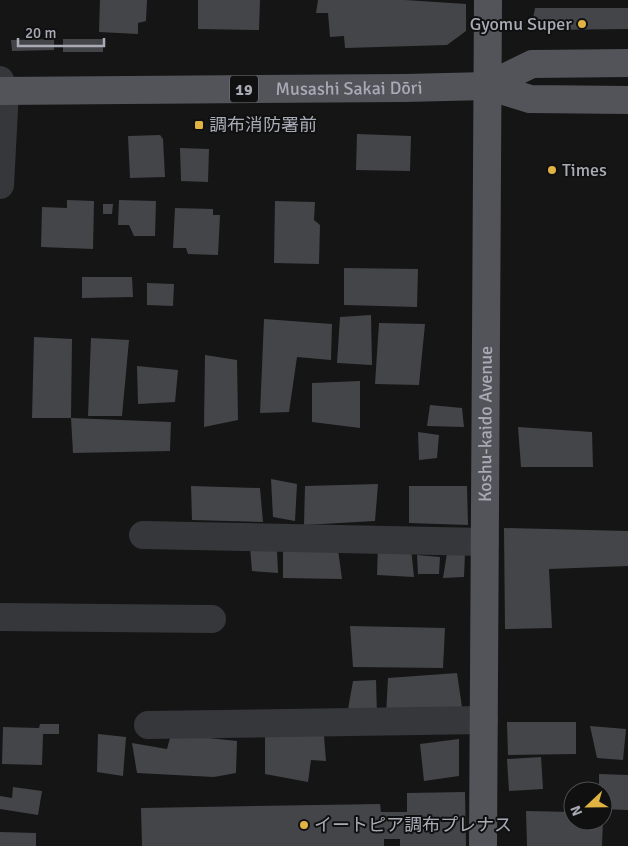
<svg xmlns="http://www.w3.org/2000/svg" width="628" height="846" viewBox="0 0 628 846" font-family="Signika,'Noto Sans JP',sans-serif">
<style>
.building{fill:#444549}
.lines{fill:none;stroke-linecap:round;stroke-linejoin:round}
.minor{stroke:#36373b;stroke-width:28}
.major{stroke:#53545a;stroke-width:28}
.poi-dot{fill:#e0b343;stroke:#101011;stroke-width:2}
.labels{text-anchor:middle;stroke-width:4;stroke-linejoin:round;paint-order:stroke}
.shield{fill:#101011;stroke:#7a7c84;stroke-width:1}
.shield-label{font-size:16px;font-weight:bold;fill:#a8abb5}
.poi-label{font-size:18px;fill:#a8abb5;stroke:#101011;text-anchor:start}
.street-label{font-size:18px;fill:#a8abb5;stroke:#101011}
</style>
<rect width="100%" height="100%" fill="#151516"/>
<!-- building -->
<g class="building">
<path d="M100,0H147L146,21L138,23V34L99,32Z"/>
<path d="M198,0H260L259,30L198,29Z"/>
<path d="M318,0H405L466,4V31L447,45L345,48L344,36L330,37L328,13H316Z"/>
<path d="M535,8H628V29L538,30L533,18Z"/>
<path d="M54,39V50L12,51L11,40Z"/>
<rect x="63" y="39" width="40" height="13"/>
<path d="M357,134L411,136L410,171L356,170Z"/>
<path d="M160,135L163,139L165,177L130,178L128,136Z"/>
<path d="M180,148L209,149L208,182L181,181Z"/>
<path d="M67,200L94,201L93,249L41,247L42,207L67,208Z"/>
<path d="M119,200L156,201L155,236H134L129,225H118Z"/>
<path d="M275,201L315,202L314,220L320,225L319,264L274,263Z"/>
<path d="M103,204H113L112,214H103Z"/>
<path d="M175,208L213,209V215H220L218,255L188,254L186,248H173Z"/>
<path d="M344,268L418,269L417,307L344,305Z"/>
<path d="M82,277H132L133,297L82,298Z"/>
<path d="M147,283L174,284L173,306L147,305Z"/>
<path d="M371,315L372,365L337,363L340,317Z"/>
<path d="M264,319L332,324L331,360L297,357L289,412L260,413Z"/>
<path d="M379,323L425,324L419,385L375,384Z"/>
<path d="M34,337L72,339L71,418H32Z"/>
<path d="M91,338L129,340L122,416H88Z"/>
<path d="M205,355L237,360L238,420L204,427Z"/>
<path d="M137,366L178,370L175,402L138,404Z"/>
<path d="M360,381V428L312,422V383Z"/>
<path d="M430,405L462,408L464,427L427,426Z"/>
<path d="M71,418L171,422L170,451L73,453Z"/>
<path d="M518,427L592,432L593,467H521Z"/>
<path d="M418,432L439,435L437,458L419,460Z"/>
<path d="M271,479L297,484L295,521L273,517Z"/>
<path d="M378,484L375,521L304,525L305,486Z"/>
<path d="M191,486L260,488L263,522L192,520Z"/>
<path d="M409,486H467L468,525L409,523Z"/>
<path d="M504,528L628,531V566L549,569L552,628L505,629Z"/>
<path d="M378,545L411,548L414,577L377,575Z"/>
<path d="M250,547L277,550L278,573L252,571Z"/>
<path d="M283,548L338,550L342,579L283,578Z"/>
<path d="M447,553H465L464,577L443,578Z"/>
<path d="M417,555L440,557L439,574H418Z"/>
<path d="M350,626L445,628L443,668L353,667Z"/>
<path d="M457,673L463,714L386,715L388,678Z"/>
<path d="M376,680L377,715H347L353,681Z"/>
<path d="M507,722H576V754L508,755Z"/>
<path d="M40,724H59V734H43L42,765L2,764L3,727L39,728Z"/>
<path d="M590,726L626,729L623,760L597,758Z"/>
<path d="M98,734L126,737L123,776L97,772Z"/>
<path d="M171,734L237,741L236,773L214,777L137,773L132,743L167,749Z"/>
<path d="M265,736H324L326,761L311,760L308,782L265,774Z"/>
<path d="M459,739V776L424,781L420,744Z"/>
<path d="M541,757L543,789L509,791L507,759Z"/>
<path d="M599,774L628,775V810L603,809V791H599Z"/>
<path d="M13,787L42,791L38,815L0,809V796L12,798Z"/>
<path d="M465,792L466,846H400V839H384V846H142L141,808L380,804L381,812H407V793Z"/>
<path d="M526,811L573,812V821H603L602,846H527Z"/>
<path d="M0,832L36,833V846H0Z"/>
</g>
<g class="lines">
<!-- minor -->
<g class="minor">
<path d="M0,80L5,91L0,185"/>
<path d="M143,535L485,542"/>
<path d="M0,617L212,619"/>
<path d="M148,725L484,720"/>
</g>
<!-- major -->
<g class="major">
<path d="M487,86L532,64L628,63"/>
<path id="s1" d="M0,91L405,88L487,86L530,99L628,100"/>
<path id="s2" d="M483,846L488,0"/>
</g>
</g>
<!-- markers -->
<g class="poi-dot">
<circle cx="582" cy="24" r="5"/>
<rect x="194" y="120" width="10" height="10" rx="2.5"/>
<circle cx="552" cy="170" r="5"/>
<circle cx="304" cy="825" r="5"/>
</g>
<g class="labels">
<!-- shield labels -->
<rect class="shield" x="230" y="75.5" width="28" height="27" rx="4"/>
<g class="shield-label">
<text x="244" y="95">19</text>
</g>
<!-- poi labels -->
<g class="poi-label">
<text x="572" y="30" text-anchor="end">Gyomu Super</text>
<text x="209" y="131">調布消防署前</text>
<text x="562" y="176">Times</text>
<text x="314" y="831">イートピア調布プレナス</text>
</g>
<!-- street labels -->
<g class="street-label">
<text dy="6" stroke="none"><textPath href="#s1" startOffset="349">Musashi Sakai Dōri</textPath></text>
<text dy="6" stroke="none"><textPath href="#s2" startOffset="422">Koshu-kaido Avenue</textPath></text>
</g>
</g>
<!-- north arrow -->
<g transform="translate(588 806) rotate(248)"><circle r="24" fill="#101011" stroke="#4d4e53"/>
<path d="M0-4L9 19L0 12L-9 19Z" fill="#e0b343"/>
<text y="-8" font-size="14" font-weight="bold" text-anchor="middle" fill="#a8abb5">N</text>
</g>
<!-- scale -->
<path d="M18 38v8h86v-8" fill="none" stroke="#a8abb5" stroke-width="2.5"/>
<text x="25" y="38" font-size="15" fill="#a8abb5" stroke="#101011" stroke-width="4" paint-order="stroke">20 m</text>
</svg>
